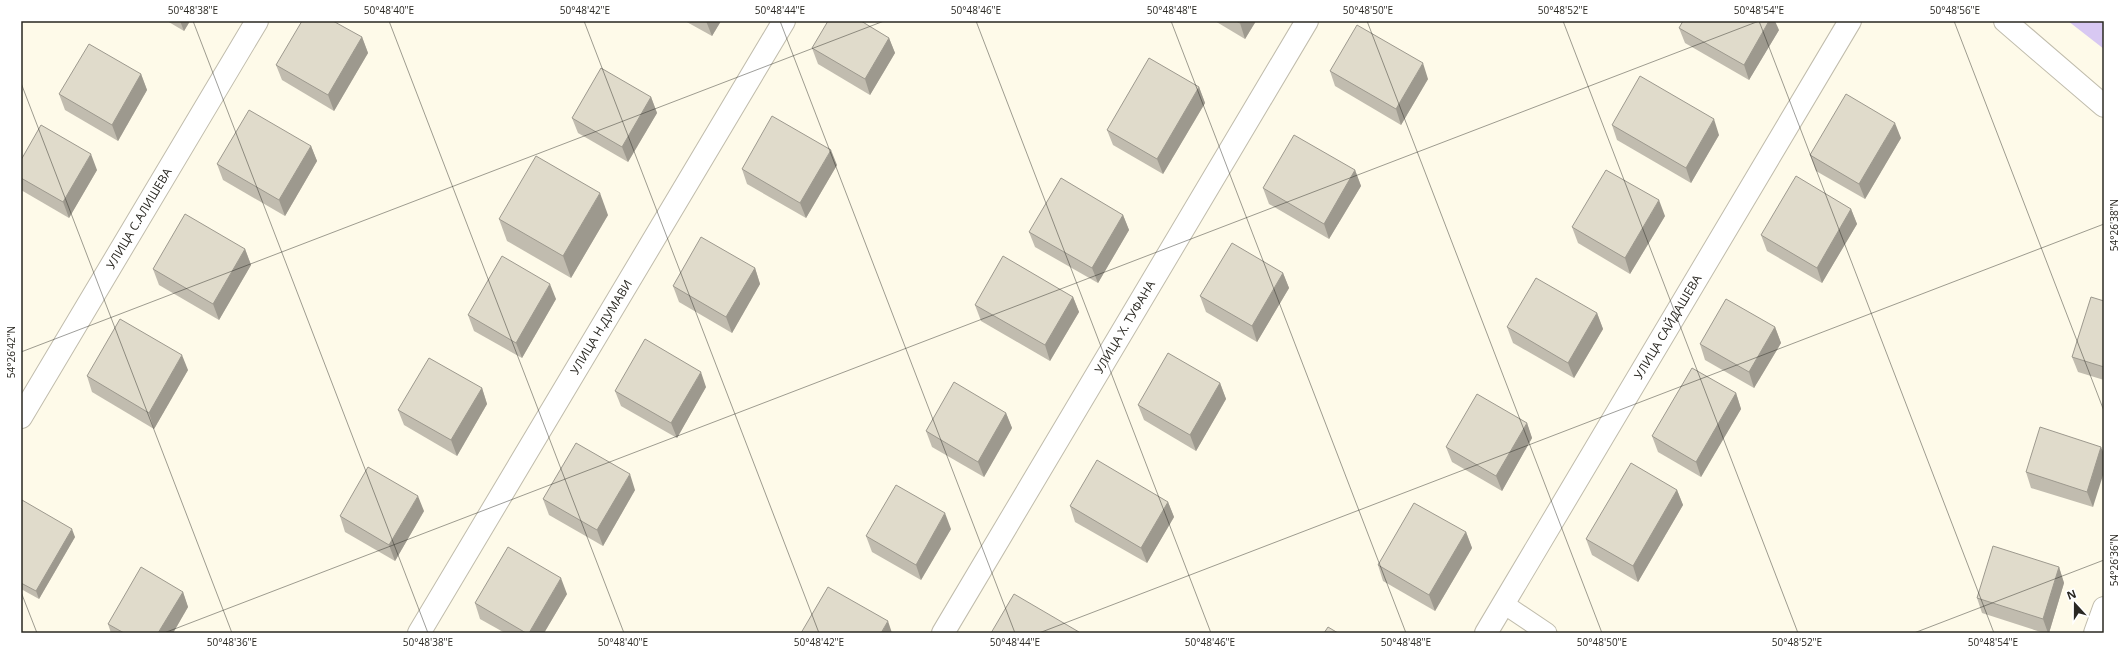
<svg xmlns="http://www.w3.org/2000/svg" width="2125" height="654" viewBox="0 0 2125 654" font-family="'Open Sans',sans-serif">
<style>
.green{fill:#d8c8f2}
.lines{fill:none;stroke-linecap:round;stroke-linejoin:round}
.lane-casing{stroke:#c0bcac;stroke-width:21}
.street-casing{stroke:#c0bcac;stroke-width:24}
.lane{stroke:#fff;stroke-width:19}
.street{stroke:#fff;stroke-width:22}
.wall{fill:#c1bcaf}
.shaded-wall{fill:#9d998e}
.building{fill:#e0dbcb;stroke:#9d998e}
.ticks{fill:none;stroke:#292721;stroke-width:1;stroke-opacity:0.45}
.labels{text-anchor:middle;stroke-width:4;stroke-linejoin:round;paint-order:stroke}
.street-label{font-size:12px;fill:#292721;stroke:#fff}
.neatline{fill:none;stroke:#292721;stroke-width:1.5}
.ticks-label{font-size:10px;text-anchor:middle;fill:#292721}
</style>
<rect width="100%" height="100%" fill="#fefae9"/>
<!-- green -->
<path class="green" d="M2068,21H2104V49Z"/>
<g class="lines">
<defs>
<path id="lane" d="M1504,604L1547,633"/>
<g id="street">
<path d="M2005,21L2104,106"/>
<path id="s1" d="M21,417L257,21"/>
<path id="s2" d="M419,633L784,21"/>
<path id="s3" d="M943,633L1307,21"/>
<path id="s4" d="M1486,633L1850,21"/>
<path d="M2095,633L2104,608"/>
</g>
</defs>
<!-- lane casing -->
<use href="#lane" class="lane-casing"/>
<!-- street casing -->
<use href="#street" class="street-casing"/>
<!-- lane -->
<use href="#lane" class="lane"/>
<!-- street -->
<use href="#street" class="street"/>
</g>
<!-- wall -->
<g class="wall">
<path d="M167,21H190L184,31Z"/>
<path d="M685,21H721L712,36Z"/>
<path d="M1215,21H1256L1245,39Z"/>
<path d="M1679,28L1779,30L1749,80L1685,43Z"/>
<path d="M362,37L368,53L334,111L282,80L276,65Z"/>
<path d="M889,38L895,53L870,95L818,64L812,48Z"/>
<path d="M1330,71L1428,79L1401,125L1335,86Z"/>
<path d="M141,74L147,90L118,141L65,110L59,94Z"/>
<path d="M1199,87L1205,103L1163,174L1113,145L1107,130Z"/>
<path d="M651,97L657,113L628,162L578,133L572,118Z"/>
<path d="M1612,125L1719,135L1691,183L1617,140Z"/>
<path d="M1901,138L1865,199L1816,171L1810,155Z"/>
<path d="M311,146L317,161L285,216L223,180L217,164Z"/>
<path d="M21,160L97,170L69,218L21,190Z"/>
<path d="M837,165L806,218L747,184L742,169Z"/>
<path d="M1355,170L1361,186L1329,239L1269,204L1263,188Z"/>
<path d="M1851,209L1857,224L1822,283L1767,251L1761,235Z"/>
<path d="M608,215L571,278L507,241L499,219Z"/>
<path d="M1123,215L1129,230L1098,283L1035,247L1029,232Z"/>
<path d="M1665,216L1630,274L1578,243L1572,227Z"/>
<path d="M245,249L251,265L219,320L159,285L153,269Z"/>
<path d="M755,268L760,284L732,333L679,302L673,286Z"/>
<path d="M1283,273L1289,288L1257,342L1206,312L1200,296Z"/>
<path d="M1073,297L1079,312L1050,361L981,321L975,305Z"/>
<path d="M556,299L522,358L474,331L468,315Z"/>
<path d="M2104,301V380L2078,372L2072,357Z"/>
<path d="M1597,313L1603,329L1574,378L1513,343L1507,327Z"/>
<path d="M1775,327L1781,343L1754,388L1705,360L1700,344Z"/>
<path d="M188,370L154,429L92,392L87,376Z"/>
<path d="M1220,383L1226,399L1196,451L1144,420L1138,405Z"/>
<path d="M706,387L677,438L621,406L615,391Z"/>
<path d="M482,388L487,404L457,456L404,425L398,410Z"/>
<path d="M1736,393L1741,409L1701,477L1658,452L1652,436Z"/>
<path d="M1006,413L1012,428L984,477L932,447L926,431Z"/>
<path d="M1527,423L1532,438L1502,491L1452,462L1446,447Z"/>
<path d="M2101,447L2093,507L2031,488L2026,472Z"/>
<path d="M635,490L603,546L549,515L543,499Z"/>
<path d="M1677,490L1683,505L1638,582L1592,555L1586,539Z"/>
<path d="M21,501L75,537L39,599L21,589Z"/>
<path d="M1168,502L1174,517L1147,563L1075,522L1070,506Z"/>
<path d="M424,511L395,561L345,532L340,516Z"/>
<path d="M951,529L921,580L872,552L866,536Z"/>
<path d="M1466,532L1472,548L1435,611L1383,581L1378,565Z"/>
<path d="M2059,567L2064,583L2049,633H2044L1982,613L1977,598Z"/>
<path d="M183,592L188,607L173,633H111L108,624Z"/>
<path d="M567,594L544,633H505L480,619L475,603Z"/>
</g>
<!-- shaded-wall -->
<g class="shaded-wall">
<path d="M180,21H190L184,31Z"/>
<path d="M706,21H721L712,36Z"/>
<path d="M1241,21H1256L1245,39L1240,23Z"/>
<path d="M1769,21H1775L1779,30L1749,80L1744,65Z"/>
<path d="M362,37L368,53L334,111L328,95Z"/>
<path d="M889,38L895,53L870,95L865,79Z"/>
<path d="M1423,63L1428,79L1401,125L1396,109Z"/>
<path d="M141,74L147,90L118,141L112,125Z"/>
<path d="M1199,87L1205,103L1163,174L1157,159Z"/>
<path d="M651,97L657,113L628,162L622,147Z"/>
<path d="M1714,119L1719,135L1691,183L1686,168Z"/>
<path d="M1895,123L1901,138L1865,199L1859,184Z"/>
<path d="M311,146L317,161L285,216L279,200Z"/>
<path d="M831,150L837,165L806,218L800,203Z"/>
<path d="M91,154L97,170L69,218L63,202Z"/>
<path d="M1355,170L1361,186L1329,239L1324,224Z"/>
<path d="M600,193L608,215L571,278L563,256Z"/>
<path d="M1659,200L1665,216L1630,274L1625,258Z"/>
<path d="M1851,209L1857,224L1822,283L1817,268Z"/>
<path d="M1123,215L1129,230L1098,283L1092,268Z"/>
<path d="M245,249L251,265L219,320L213,304Z"/>
<path d="M755,268L760,284L732,333L726,317Z"/>
<path d="M1283,273L1289,288L1257,342L1252,326Z"/>
<path d="M550,284L556,299L522,358L516,343Z"/>
<path d="M1073,297L1079,312L1050,361L1045,345Z"/>
<path d="M1597,313L1603,329L1574,378L1568,363Z"/>
<path d="M1775,327L1781,343L1754,388L1749,372Z"/>
<path d="M182,355L188,370L154,429L149,413Z"/>
<path d="M701,372L706,387L677,438L671,423Z"/>
<path d="M1220,383L1226,399L1196,451L1190,435Z"/>
<path d="M482,388L487,404L457,456L451,440Z"/>
<path d="M1736,393L1741,409L1701,477L1696,462Z"/>
<path d="M1006,413L1012,428L984,477L978,462Z"/>
<path d="M1527,423L1532,438L1502,491L1496,476Z"/>
<path d="M2101,447L2104,454V472L2093,507L2087,492Z"/>
<path d="M630,474L635,490L603,546L597,530Z"/>
<path d="M1677,490L1683,505L1638,582L1633,566Z"/>
<path d="M418,496L424,511L395,561L389,545Z"/>
<path d="M1168,502L1174,517L1147,563L1141,548Z"/>
<path d="M945,513L951,529L921,580L916,565Z"/>
<path d="M72,529L75,537L39,599L36,591Z"/>
<path d="M1466,532L1472,548L1435,611L1429,595Z"/>
<path d="M2059,567L2064,583L2049,633H2048L2043,619Z"/>
<path d="M561,578L567,594L544,633H529Z"/>
<path d="M183,592L188,607L173,633H158Z"/>
<path d="M888,621L892,633H881Z"/>
</g>
<!-- building -->
<g class="building">
<path d="M302,21H333L362,37L328,95L276,65Z"/>
<path d="M828,21H861L889,38L865,79L812,48Z"/>
<path d="M1236,21H1241L1240,23Z"/>
<path d="M1683,21H1769L1744,65L1679,28Z"/>
<path d="M1357,25L1423,63L1396,109L1330,71Z"/>
<path d="M89,44L141,74L112,125L59,94Z"/>
<path d="M1149,58L1199,87L1157,159L1107,130Z"/>
<path d="M601,68L651,97L622,147L572,118Z"/>
<path d="M1640,76L1714,119L1686,168L1612,125Z"/>
<path d="M1846,94L1895,123L1859,184L1810,155Z"/>
<path d="M249,110L311,146L279,200L217,164Z"/>
<path d="M772,116L831,150L800,203L742,169Z"/>
<path d="M41,125L91,154L63,202L21,178V160Z"/>
<path d="M1294,135L1355,170L1324,224L1263,188Z"/>
<path d="M536,156L600,193L563,256L499,219Z"/>
<path d="M1606,170L1659,200L1625,258L1572,227Z"/>
<path d="M1796,176L1851,209L1817,268L1761,235Z"/>
<path d="M1061,178L1123,215L1092,268L1029,232Z"/>
<path d="M185,214L245,249L213,304L153,269Z"/>
<path d="M701,237L755,268L726,317L673,286Z"/>
<path d="M1232,243L1283,273L1252,326L1200,296Z"/>
<path d="M502,256L550,284L516,343L468,315Z"/>
<path d="M1003,256L1073,297L1045,345L975,305Z"/>
<path d="M1536,278L1597,313L1568,363L1507,327Z"/>
<path d="M2091,297L2104,301V367L2072,357Z"/>
<path d="M1726,299L1775,327L1749,372L1700,344Z"/>
<path d="M120,319L182,355L149,413L87,376Z"/>
<path d="M645,339L701,372L671,423L615,391Z"/>
<path d="M1168,353L1220,383L1190,435L1138,405Z"/>
<path d="M429,358L482,388L451,440L398,410Z"/>
<path d="M1692,368L1736,393L1696,462L1652,436Z"/>
<path d="M954,382L1006,413L978,462L926,431Z"/>
<path d="M1477,394L1527,423L1496,476L1446,447Z"/>
<path d="M2040,427L2101,447L2087,492L2026,472Z"/>
<path d="M576,443L630,474L597,530L543,499Z"/>
<path d="M1097,460L1168,502L1141,548L1070,506Z"/>
<path d="M1631,463L1677,490L1633,566L1586,539Z"/>
<path d="M368,467L418,496L389,545L340,516Z"/>
<path d="M896,485L945,513L916,565L866,536Z"/>
<path d="M22,500L72,529L36,591L21,583V501Z"/>
<path d="M1414,503L1466,532L1429,595L1378,565Z"/>
<path d="M1993,546L2059,567L2043,619L1977,598Z"/>
<path d="M508,547L561,578L529,633H526L475,603Z"/>
<path d="M141,567L183,592L158,633H124L108,624Z"/>
<path d="M828,587L888,621L881,633H801Z"/>
<path d="M1014,594L1079,632V633H991Z"/>
<path d="M1328,627L1338,633H1324Z"/>
</g>
<!-- ticks -->
<path class="ticks" d="M193,21L428,633M389,21L624,633M584,21L819,633M780,21L1015,633M976,21L1211,633M1171,21L1406,633M1367,21L1602,633M1563,21L1798,633M1759,21L1994,633M1954,21L2104,411M21,83L232,633M21,352L884,21M21,592L37,633M164,633L1759,21M1039,633L2104,224M1914,633L2104,560"/>
<g class="labels">
<!-- street labels -->
<g class="street-label">
<text dy="4" stroke="none"><textPath href="#s1" startOffset="231">УЛИЦА С.АЛИШЕВА</textPath></text>
<text dy="4" stroke="none"><textPath href="#s2" startOffset="356">УЛИЦА Н.ДУМАВИ</textPath></text>
<text dy="4" stroke="none"><textPath href="#s3" startOffset="356">УЛИЦА Х. ТУФАНА</textPath></text>
<text dy="4" stroke="none"><textPath href="#s4" startOffset="356">УЛИЦА САЙДАШЕВА</textPath></text>
</g>
</g>
<!-- border -->
<rect width="2125" height="654" fill="none" stroke="#ffffff" stroke-width="44"/>
<!-- north arrow -->
<g transform="translate(2075 604) rotate(339)" stroke="#ffffff" stroke-width="3" paint-order="stroke">
<path d="M0-3L7 15L0 10L-7 15Z" fill="#292721"/>
<text y="-6" font-size="11" font-weight="bold" text-anchor="middle" fill="#292721">N</text>
</g>
<rect x="22" y="22" width="2081" height="610" class="neatline"/>
<g class="ticks-label">
<text x="193" y="14">50°48'38"E</text>
<text x="389" y="14">50°48'40"E</text>
<text x="585" y="14">50°48'42"E</text>
<text x="780" y="14">50°48'44"E</text>
<text x="976" y="14">50°48'46"E</text>
<text x="1172" y="14">50°48'48"E</text>
<text x="1368" y="14">50°48'50"E</text>
<text x="1563" y="14">50°48'52"E</text>
<text x="1759" y="14">50°48'54"E</text>
<text x="1955" y="14">50°48'56"E</text>
<text transform="translate(2114 225) rotate(-90)" y="4">54°26'38"N</text>
<text transform="translate(11 352) rotate(-90)" y="4">54°26'42"N</text>
<text transform="translate(2114 560) rotate(-90)" y="4">54°26'36"N</text>
<text x="232" y="646">50°48'36"E</text>
<text x="428" y="646">50°48'38"E</text>
<text x="623" y="646">50°48'40"E</text>
<text x="819" y="646">50°48'42"E</text>
<text x="1015" y="646">50°48'44"E</text>
<text x="1210" y="646">50°48'46"E</text>
<text x="1406" y="646">50°48'48"E</text>
<text x="1602" y="646">50°48'50"E</text>
<text x="1797" y="646">50°48'52"E</text>
<text x="1993" y="646">50°48'54"E</text>
</g>
</svg>
